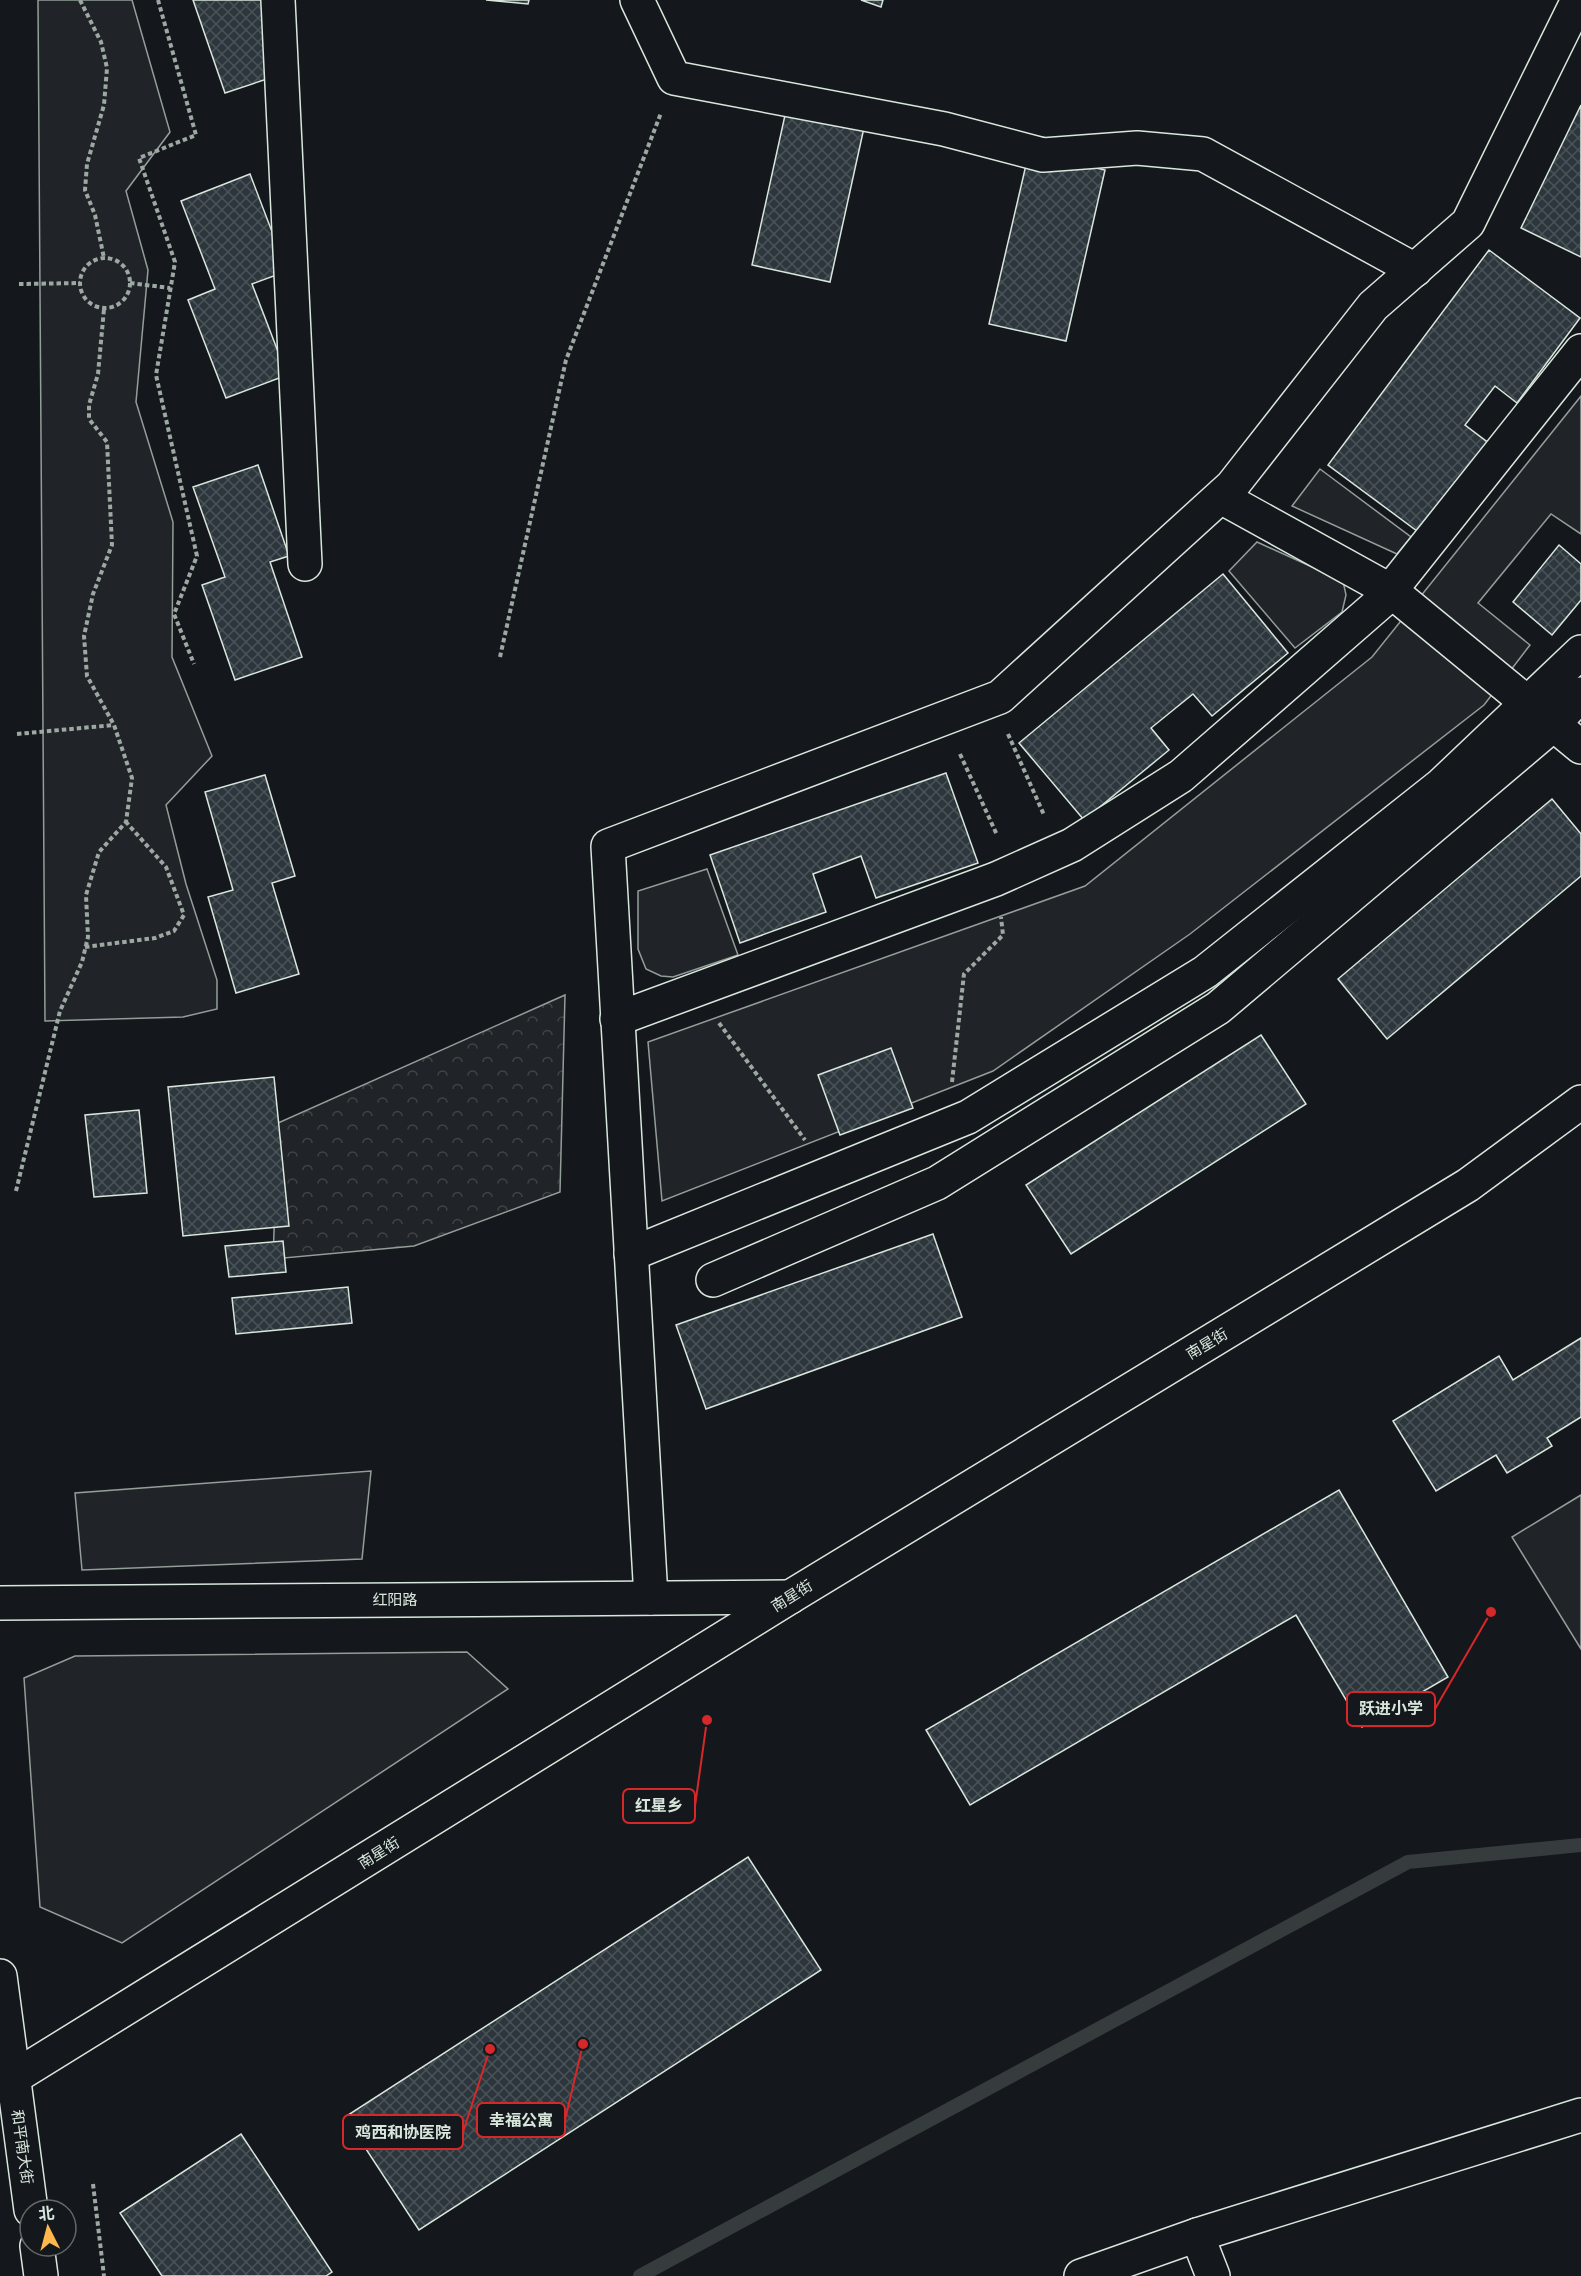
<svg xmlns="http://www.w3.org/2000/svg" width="1581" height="2276" viewBox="0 0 1581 2276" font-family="'Source Serif 4','Noto Sans SC',serif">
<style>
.green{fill:#202428;stroke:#939e99;stroke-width:1.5}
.forest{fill:url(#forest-crowns);stroke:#939e99;stroke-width:1.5}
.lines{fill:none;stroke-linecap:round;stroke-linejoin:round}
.stream{stroke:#363b3e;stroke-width:14}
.building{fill:url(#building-cross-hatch);stroke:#d8e6dc;stroke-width:1.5}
.minor-casing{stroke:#d8e6dc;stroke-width:36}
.highway-casing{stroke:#d8e6dc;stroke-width:36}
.path{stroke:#9da8a2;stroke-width:4;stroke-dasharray:4.5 3;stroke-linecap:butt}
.minor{stroke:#14181c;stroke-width:33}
.highway{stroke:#14181c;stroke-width:33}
.labels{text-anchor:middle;stroke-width:4.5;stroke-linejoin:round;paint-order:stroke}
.street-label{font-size:15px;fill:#d8e6dc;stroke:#14181c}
.leader{fill:none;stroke:#d62828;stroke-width:2}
.callout-dot{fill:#d62828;stroke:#14181c;stroke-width:2}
.callout{fill:#14181c;stroke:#d62828;stroke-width:2}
.callout-label{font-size:16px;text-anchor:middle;font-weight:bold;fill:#d8e6dc}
</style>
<defs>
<pattern id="forest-crowns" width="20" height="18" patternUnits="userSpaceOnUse" patternTransform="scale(1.5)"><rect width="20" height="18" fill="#202428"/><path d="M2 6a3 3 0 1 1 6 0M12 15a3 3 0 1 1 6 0" fill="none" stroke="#404447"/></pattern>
<pattern id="building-cross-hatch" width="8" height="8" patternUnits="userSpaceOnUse" patternTransform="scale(1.5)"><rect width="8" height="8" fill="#2c363c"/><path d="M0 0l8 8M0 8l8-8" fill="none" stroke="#4a5358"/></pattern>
</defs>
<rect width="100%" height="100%" fill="#14181c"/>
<!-- green -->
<g class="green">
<path d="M38,0H132L170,132L126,191L148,270L136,402L173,522L172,657L212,756L166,805L186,884L217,980V1009L183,1017L45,1021Z"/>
<path d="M1581,396V534L1551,514L1478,603L1530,645L1484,705L1190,934L993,1071L662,1201L648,1042L1085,886L1372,657Z"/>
<path d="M1320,469L1411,537L1397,554L1292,506Z"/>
<path d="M1257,542L1343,581L1346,595L1342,612L1295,648L1229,571Z"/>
<path d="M707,869L738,955L673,977L661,976L646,969L638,949V891Z"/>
<path d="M371,1471L362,1559L82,1570L75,1493Z"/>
<path d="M1581,1495V1649L1512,1537Z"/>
<path d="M467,1652L508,1689L122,1943L40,1907L24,1678L75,1656Z"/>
</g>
<!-- forest -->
<path class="forest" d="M565,995L560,1192L414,1246L273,1259L278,1123Z"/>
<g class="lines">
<!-- stream -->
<path class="stream" d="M640,2276L1408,1862L1581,1845"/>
</g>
<!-- building -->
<g class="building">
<path d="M193,0H270L294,70L225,93Z"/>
<path d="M486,0H529L528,4Z"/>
<path d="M861,0H883L881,7Z"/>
<path d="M791,88L869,105L830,282L752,265Z"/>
<path d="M1581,105V257L1521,228Z"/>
<path d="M1029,152L1105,170L1066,341L989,324Z"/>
<path d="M250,174L287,271L252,284L287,375L226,398L188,300L215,289L181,201Z"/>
<path d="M1489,250L1580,318L1517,403L1495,386L1465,425L1490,444L1421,534L1328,465Z"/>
<path d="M258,465L289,556L270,562L302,657L235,680L202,585L225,577L193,487Z"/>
<path d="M1559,545L1581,564V600L1552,635L1513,602Z"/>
<path d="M1223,574L1288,653L1212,716L1193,694L1151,728L1169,750L1084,820L1019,743Z"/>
<path d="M946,773L978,863L876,898L861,856L813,874L826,912L740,943L710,855Z"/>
<path d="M265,775L295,876L272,883L299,974L236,993L208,897L233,890L205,792Z"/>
<path d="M1552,799L1581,834V876L1387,1039L1338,979Z"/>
<path d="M1261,1035L1306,1104L1071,1254L1026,1185Z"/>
<path d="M891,1048L913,1108L840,1135L818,1075Z"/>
<path d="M274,1077L289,1226L183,1236L168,1087Z"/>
<path d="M139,1110L147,1193L94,1197L85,1115Z"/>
<path d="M933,1234L962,1317L706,1409L676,1325Z"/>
<path d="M283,1241L286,1272L229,1277L225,1246Z"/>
<path d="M348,1287L352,1323L236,1334L232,1298Z"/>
<path d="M1581,1338V1417L1547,1438L1552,1446L1507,1473L1496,1455L1436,1491L1393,1421L1499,1356L1513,1380Z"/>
<path d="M1339,1490L1448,1677L1362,1727L1296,1615L970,1805L926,1730Z"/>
<path d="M748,1857L821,1970L419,2230L345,2117Z"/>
<path d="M241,2134L332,2272L326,2276H162L120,2213Z"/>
</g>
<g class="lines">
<defs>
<g id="minor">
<path d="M278,0L305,564"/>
<path d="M637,0L674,78L944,129L1043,155L1137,148L1203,154L1415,270"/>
<path d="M1221,497L1391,591L1581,747"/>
<path d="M617,1019L996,879L1072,845L1181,776L1382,601L1581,351"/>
<path d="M631,1254L968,1117L1205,972L1441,785L1581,652"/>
<path d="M713,1280L937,1183L1218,1008L1554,724L1581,694"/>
<path d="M651,1598L608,846L1000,697L1232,486L1373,306L1468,223L1578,0"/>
<path d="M0,1603L790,1597"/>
<path d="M0,2086L790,1597L1468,1185L1581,1102"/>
<path d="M1197,2235L1213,2276"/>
<path d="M1081,2276L1197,2235L1581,2115"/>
</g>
<g id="highway">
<path d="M0,1976L31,2210"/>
<path d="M37,2246L41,2276"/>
</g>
</defs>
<!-- minor casing -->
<use href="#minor" class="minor-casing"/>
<!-- highway casing -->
<use href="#highway" class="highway-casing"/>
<!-- path -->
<g class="path">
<path d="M80,0L101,42L107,68L104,105L87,164L85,190L95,215L104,258"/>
<path d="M158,0L196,135L139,158L175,262L156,375L197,556L174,614L194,664"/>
<circle cx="105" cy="283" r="25"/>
<path d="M130,283L170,288"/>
<path d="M19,284L80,283"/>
<path d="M500,657L566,360L661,113"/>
<path d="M17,734L114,725"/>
<path d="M1008,734L1044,815"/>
<path d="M960,754L997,835"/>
<path d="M85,947L155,938L174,931L184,915L166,867L126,822"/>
<path d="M719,1023L805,1140"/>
<path d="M952,1082L964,974L1003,935L1001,917"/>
<path d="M16,1191L60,1011L82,962L88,937L86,895L99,852L126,822L132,778L114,725L87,676L84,636L93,594L112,545L107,442L89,419V405L98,374L104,309"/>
<path d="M93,2184L104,2276"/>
</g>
<!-- minor -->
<use href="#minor" class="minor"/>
<!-- highway -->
<use href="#highway" class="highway"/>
</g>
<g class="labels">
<!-- street labels -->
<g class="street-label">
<text transform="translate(1207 1344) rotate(-31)" y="5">南星街</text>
<text transform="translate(792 1596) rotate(-32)" y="5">南星街</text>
<text x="395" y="1605">红阳路</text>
<text transform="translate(379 1853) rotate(-32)" y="5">南星街</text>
<text transform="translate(22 2147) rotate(82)" y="5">和平南大街</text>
</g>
</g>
<!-- callouts -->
<path class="leader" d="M1491 1612L1435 1709M707 1720L695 1806M583 2044L565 2120M490 2049L463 2132"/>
<g class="callout-dot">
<circle cx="1491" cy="1612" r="6"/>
<circle cx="707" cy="1720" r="6"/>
<circle cx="583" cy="2044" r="6"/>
<circle cx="490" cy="2049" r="6"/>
</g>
<g class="callout">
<rect x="1347" y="1692" width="88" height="34" rx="6"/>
<rect x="623" y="1789" width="72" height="34" rx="6"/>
<rect x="477" y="2103" width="88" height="34" rx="6"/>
<rect x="343" y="2115" width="120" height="34" rx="6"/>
</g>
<g class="callout-label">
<text x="1391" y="1714">跃进小学</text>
<text x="659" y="1811">红星乡</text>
<text x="521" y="2126">幸福公寓</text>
<text x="403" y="2138">鸡西和协医院</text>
</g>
<!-- north arrow -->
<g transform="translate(48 2228) rotate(354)"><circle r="28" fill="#14181c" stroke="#626a69" stroke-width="1.5"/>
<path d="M0-4.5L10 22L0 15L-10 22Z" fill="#ffb74d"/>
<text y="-9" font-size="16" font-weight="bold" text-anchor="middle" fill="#d8e6dc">北</text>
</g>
</svg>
